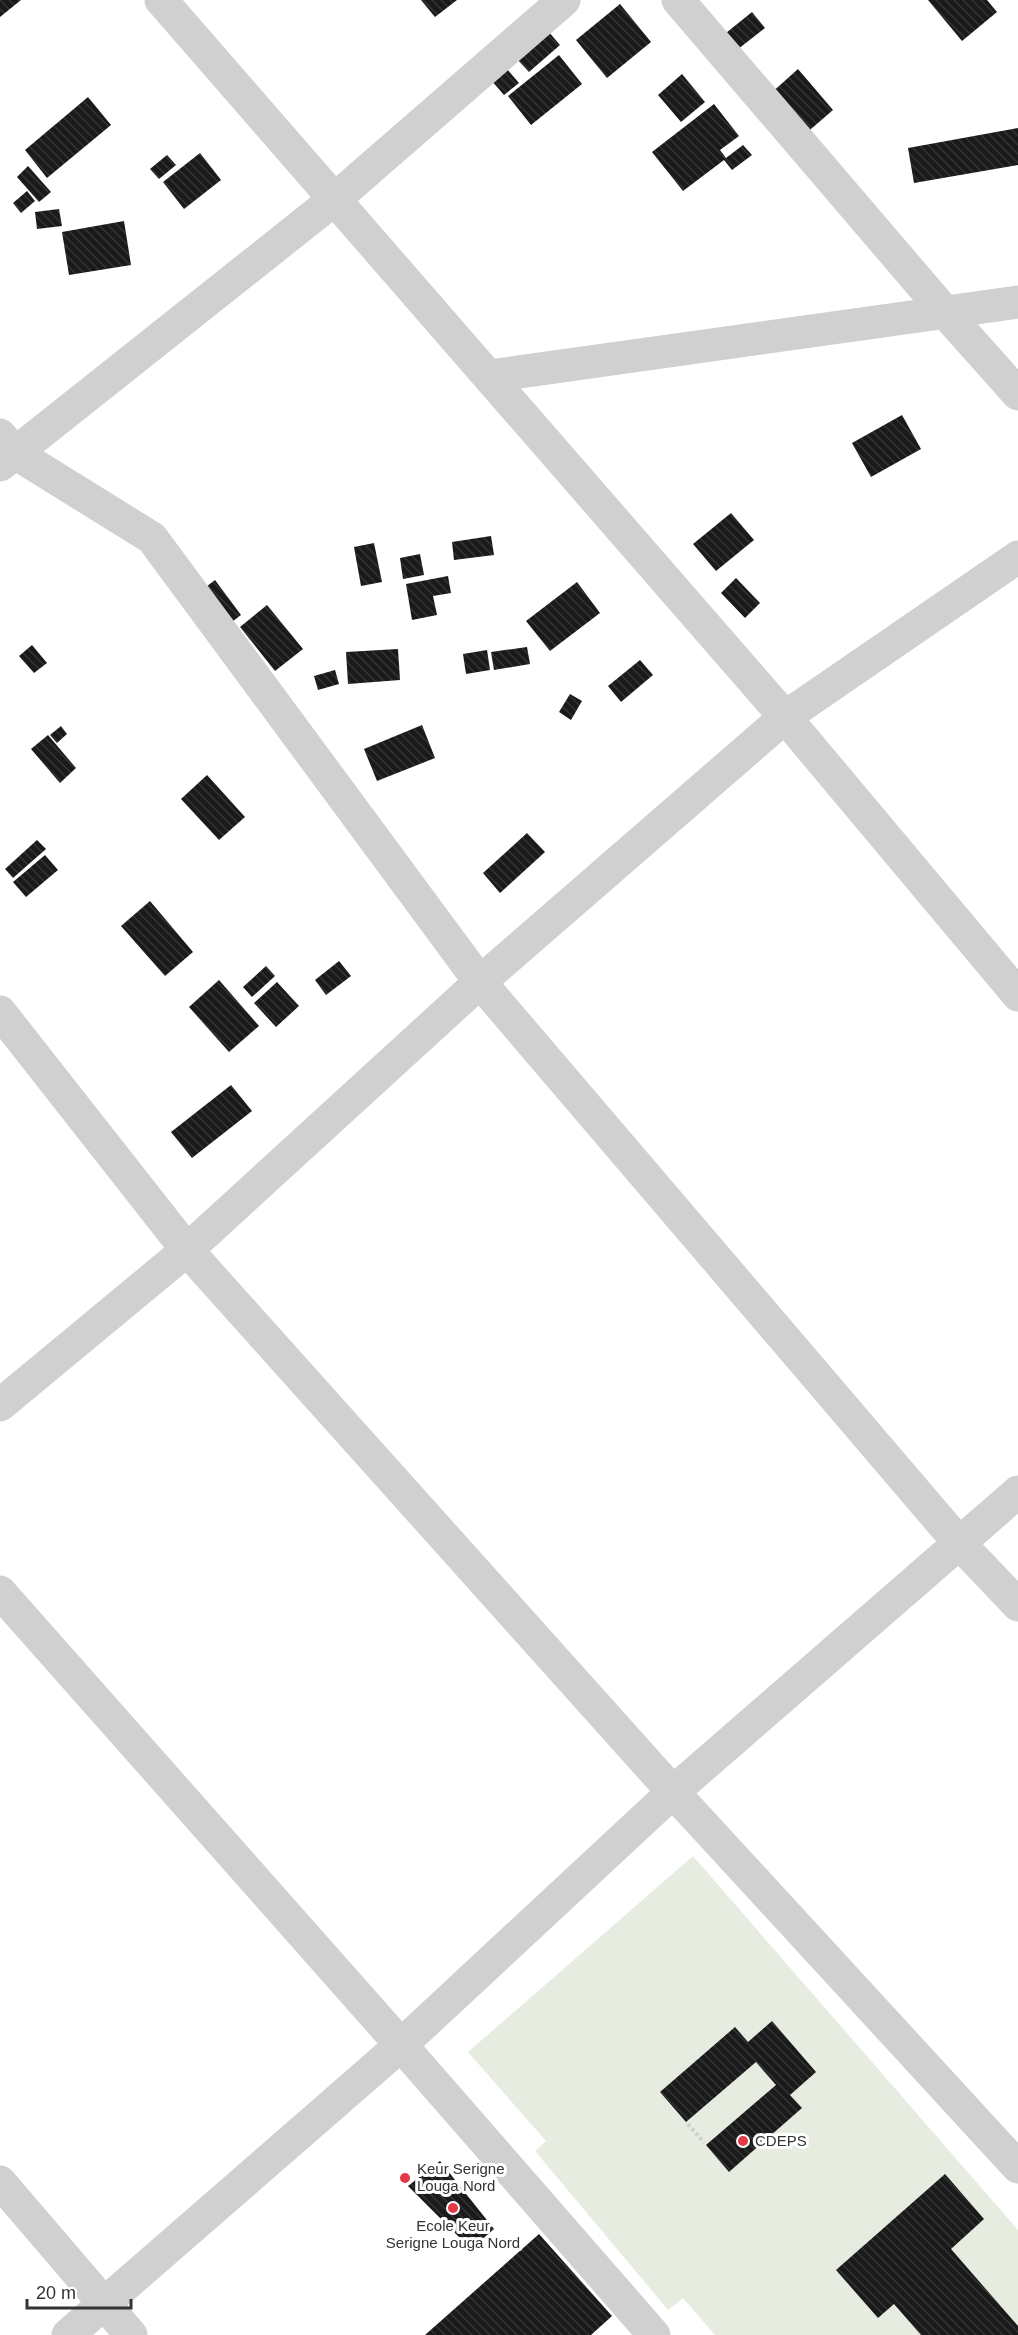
<svg xmlns="http://www.w3.org/2000/svg" width="1018" height="2335" viewBox="0 0 1018 2335" font-family="Arial,sans-serif">
<style>
.garden{fill:#e6ecdf}
.building{fill:url(#building-back-hatch)}
.lines{fill:none;stroke-linecap:round;stroke-linejoin:round}
.path{stroke:#cdcdcd;stroke-width:4;stroke-dasharray:3 3;stroke-linecap:butt}
.minor{stroke:#d0d0d0;stroke-width:33}
.poi-dot{fill:#e63946;stroke:#fff;stroke-width:2}
.labels{text-anchor:middle;stroke-width:6;stroke-linejoin:round;paint-order:stroke}
.poi-label{font-size:15px;fill:#333;stroke:#fff;text-anchor:start}
</style>
<defs>
<pattern id="building-back-hatch" width="6" height="6" patternUnits="userSpaceOnUse" patternTransform="scale(1.5)"><rect width="6" height="6" fill="#1a1a1a"/><path d="M-1 5l2 2M0 0l6 6M5-1l2 2" fill="none" stroke="#333"/></pattern>
</defs>
<rect width="100%" height="100%" fill="#fff"/>
<!-- garden -->
<path class="garden" d="M693,1856L1018,2230V2335H715L683,2298L668,2310L535,2151L546,2141L468,2052Z"/>
<!-- building -->
<g class="building">
<path d="M0,0H21L0,17Z"/>
<path d="M421,0H457L435,17Z"/>
<path d="M928,0H987L997,12L962,41Z"/>
<path d="M620,4L651,42L607,78L576,40Z"/>
<path d="M752,12L765,28L733,53L721,37Z"/>
<path d="M548,31L560,45L529,72L516,58Z"/>
<path d="M559,55L582,84L531,125L508,96Z"/>
<path d="M506,68L519,83L504,95L491,80Z"/>
<path d="M798,69L833,110L804,135L769,95Z"/>
<path d="M682,74L705,102L681,122L658,95Z"/>
<path d="M88,97L111,125L47,178L25,150Z"/>
<path d="M714,104L739,136L720,150L726,158L743,145L752,155L732,170L724,160L683,191L652,152Z"/>
<path d="M1018,128V165L914,183L908,148Z"/>
<path d="M200,153L221,180L184,209L163,182Z"/>
<path d="M167,155L176,165L159,179L150,169Z"/>
<path d="M28,166L51,192L39,202L17,177Z"/>
<path d="M27,191L35,201L21,213L13,203Z"/>
<path d="M59,209L62,226L37,229L35,212Z"/>
<path d="M124,221L131,265L69,275L62,232Z"/>
<path d="M902,415L921,449L871,477L852,443Z"/>
<path d="M731,513L754,540L716,571L693,544Z"/>
<path d="M491,536L494,555L454,560L452,542Z"/>
<path d="M374,543L382,582L361,586L354,547Z"/>
<path d="M420,554L424,575L403,579L400,558Z"/>
<path d="M448,576L451,593L433,596L437,615L412,620L406,584Z"/>
<path d="M736,578L760,603L745,618L721,593Z"/>
<path d="M215,580L241,615L228,625L202,590Z"/>
<path d="M577,582L600,613L550,651L526,621Z"/>
<path d="M267,605L303,649L275,671L240,627Z"/>
<path d="M32,645L47,663L34,673L19,656Z"/>
<path d="M527,647L530,664L494,670L491,652Z"/>
<path d="M398,649L400,680L348,684L346,652Z"/>
<path d="M487,650L490,670L466,674L463,654Z"/>
<path d="M640,660L653,675L621,702L608,686Z"/>
<path d="M335,670L339,684L318,690L314,676Z"/>
<path d="M570,694L582,701L571,720L559,712Z"/>
<path d="M422,725L435,758L377,781L364,749Z"/>
<path d="M61,726L67,734L57,743L50,735Z"/>
<path d="M48,735L76,768L60,783L31,749Z"/>
<path d="M207,775L245,817L219,840L181,799Z"/>
<path d="M527,833L545,852L500,893L483,873Z"/>
<path d="M37,840L46,849L13,878L5,869Z"/>
<path d="M45,855L58,870L26,897L13,882Z"/>
<path d="M150,901L193,952L165,976L121,926Z"/>
<path d="M339,961L351,976L326,995L315,980Z"/>
<path d="M266,966L275,976L252,997L243,987Z"/>
<path d="M219,980L259,1026L229,1052L189,1007Z"/>
<path d="M277,982L299,1006L276,1027L254,1003Z"/>
<path d="M231,1085L252,1111L192,1158L171,1132Z"/>
<path d="M772,2021L816,2072L790,2095L802,2108L729,2172L706,2145L776,2085L756,2062L686,2122L660,2092L735,2027L748,2042Z"/>
<path d="M440,2161L494,2229L471,2249L408,2186Z"/>
<path d="M945,2174L984,2219L951,2249L1018,2326V2335H921L894,2304L878,2318L836,2270Z"/>
<path d="M539,2234L612,2316L591,2335H425Z"/>
</g>
<g class="lines">
<!-- path -->
<path class="path" d="M688,2124L704,2143"/>
<!-- minor -->
<g class="minor">
<path d="M161,0L785,717L1018,995"/>
<path d="M678,0L944,311L1018,394"/>
<path d="M490,376L1018,302"/>
<path d="M0,435L15,453L152,538L480,982L960,1544L1018,1605"/>
<path d="M0,465L335,199L564,0"/>
<path d="M0,1012L187,1250L673,1792L1018,2167"/>
<path d="M0,1405L187,1250L480,982L785,717L1018,557"/>
<path d="M0,1592L401,2045L654,2335"/>
<path d="M0,2182L131,2335"/>
<path d="M68,2335L401,2045L673,1792L1018,1492"/>
</g>
</g>
<!-- markers -->
<g class="poi-dot">
<circle cx="743" cy="2141" r="6"/>
<circle cx="405" cy="2178" r="6"/>
<circle cx="453" cy="2208" r="6"/>
</g>
<g class="labels">
<!-- poi labels -->
<g class="poi-label">
<text x="755" y="2146">CDEPS</text>
<text x="417" y="2174">Keur Serigne<tspan x="417" dy="17">Louga Nord</tspan></text>
<text x="453" y="2231" text-anchor="middle">Ecole Keur<tspan x="453" dy="17">Serigne Louga Nord</tspan></text>
</g>
</g>
<!-- scale -->
<path d="M27 2299v9h104v-9" fill="none" stroke="#333333" stroke-width="3"/>
<text x="36" y="2299" font-size="18" fill="#333333" stroke="#ffffff" stroke-width="4.5" paint-order="stroke">20 m</text>
</svg>
